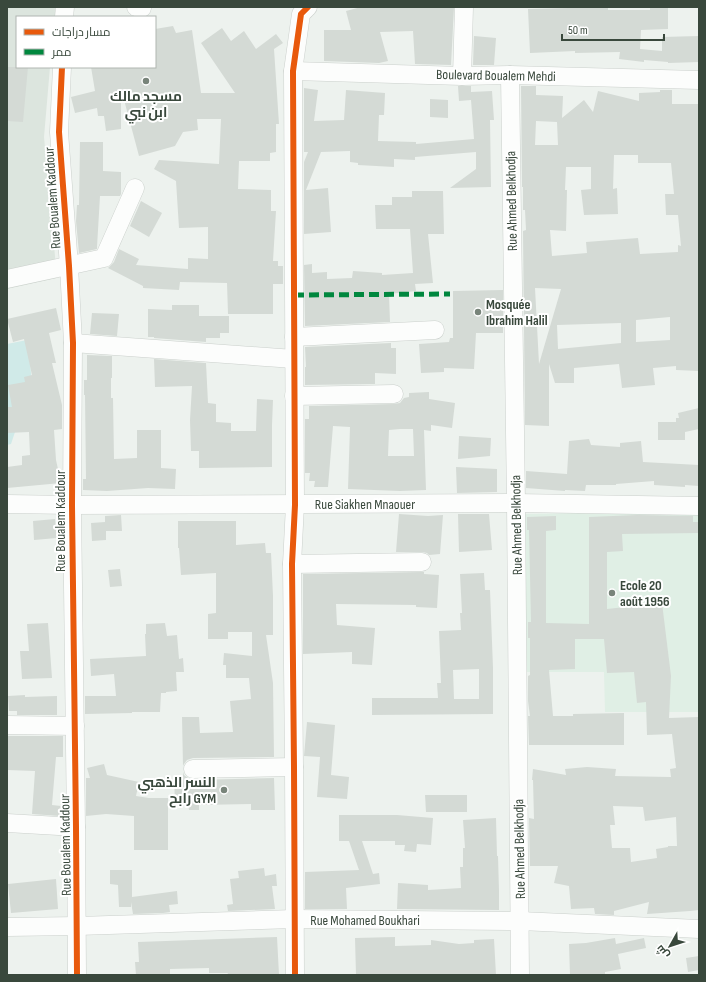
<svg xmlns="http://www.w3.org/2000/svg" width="706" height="982" viewBox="0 0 706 982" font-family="'Sofia Sans Condensed',Cairo,sans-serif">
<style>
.residential{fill:#dce5de}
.education{fill:#e0efe5}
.park{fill:#d0eae8}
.building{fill:#d4dad5;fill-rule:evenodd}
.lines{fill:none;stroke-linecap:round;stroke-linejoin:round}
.minor-casing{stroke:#cbd0cc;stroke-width:19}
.minor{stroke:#fcfdfc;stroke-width:18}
.quiet{stroke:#00873e;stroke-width:5;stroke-dasharray:10 5;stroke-linecap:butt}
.cycleway-casing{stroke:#fff;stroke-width:8}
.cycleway{stroke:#e8590c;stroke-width:6}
.poi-dot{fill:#78847a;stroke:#fff;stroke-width:1.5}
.labels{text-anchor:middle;stroke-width:4;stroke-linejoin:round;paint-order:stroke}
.street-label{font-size:14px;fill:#39483c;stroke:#fff}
.poi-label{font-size:14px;font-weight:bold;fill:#39483c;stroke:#fff;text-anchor:start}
</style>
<rect width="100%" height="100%" fill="#edf2ee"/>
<!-- residential -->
<path class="residential" d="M7,7H55V17H17V67H50L44,137L57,278L7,289Z"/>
<!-- education -->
<path class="education" d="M699,511V712H605L604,672H525L523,514Z"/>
<!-- park -->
<path class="park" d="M27,340L32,381L11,444L7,445V344Z"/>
<!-- building -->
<g class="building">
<path d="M361,7H454L451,65L415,64L413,31L380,32L388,61L379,63L324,61V30H351L346,11Z"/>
<path d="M608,7V10H650V7H668V29L641,30L640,49L662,51V37L699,36V62L668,63V62L644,60V62L619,59L620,52L575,53V51L530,53L528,9Z"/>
<path d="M173,26L176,33L192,30L201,93H235L201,43L222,28L231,41L244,31L256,49L276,34L283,43L274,49L279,124H276V152L270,153V161H239L238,189L271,190V211H276L273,261H278V266H283V284H273V314H228L227,283L180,282L179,290L143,288V286L108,268L114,262L119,249L139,259L136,265L188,269V258L208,259V227L179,228L176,181L154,169L159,160L219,164L221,119H197L198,130L183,132L175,146L139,156L123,96H121V129L106,131L104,116H98L97,108L75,113L71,97L95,91L91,67H155V29Z"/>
<path d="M474,36L496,38L494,65H473Z"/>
<path d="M7,67H28L23,122L7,121Z"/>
<path d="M458,86H471V92L492,91L494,120H490L491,187L450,188L476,169V152L415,157V160L394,159V167L358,165V163L350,162V151L321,152L306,190L328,188L331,232L304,234V162L308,152H304V88L318,90L314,121L344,120L346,90L385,93L384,115H379L378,141L416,142V144L474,139L471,100L459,101Z"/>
<path d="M521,86H536V95L563,96L562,118L584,100L593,112L598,91L639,101V93L660,92V90H672V104H699V371L676,370V366L653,368L655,385L622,388L619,364L574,368V383H555L549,364V426L525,425L523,231L526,230L525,210H523V187H522ZM536,121L557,122L558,145H535ZM614,155H638V163H671L674,194H665L666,215H678L681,246L678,245V252L640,254L638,238L586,242L587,253L552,256L550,230L566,231L567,190H565L566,167H591V189L581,190L584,215L618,214L617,188L613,189ZM535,288L561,289L539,364ZM670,317V340L636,342V320ZM621,323V343L558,349L557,325Z"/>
<path d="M430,99L448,100V118L430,117Z"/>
<path d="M80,142H103V171L121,172V194L120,196H100L97,247V249L79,253L76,221L77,205H79Z"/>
<path d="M412,191H443L444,234H428L433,283L415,284L416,291L389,294L390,322L305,326L304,265L312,264V273L327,272V279L352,278L353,271L382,273V275L413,273L410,229H376L375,205H392V197H412Z"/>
<path d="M141,201L162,213L149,237L130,226Z"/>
<path d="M503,290V333H476L474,369L444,368V372L421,373L419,344L449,342L450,338H453V291Z"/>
<path d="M172,305H199V316H229V333H220V338H206V342L154,338V337H148V309L172,310Z"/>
<path d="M56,308L61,330L49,333L56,363H52L62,405V429L54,430L56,460L61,483L7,488V467L22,465V456L30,455L29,432L7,433V407H12L8,385L25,382L24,377L32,375L24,339L13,342L7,319Z"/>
<path d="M92,313L119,314L117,336L90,334Z"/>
<path d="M391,343V348H396V374L375,373V384L305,385V367H306L305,347Z"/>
<path d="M87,355L112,356V378H111V398H113L114,459L137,458V430H161V468L176,469L175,489L148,488L107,491L83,490V479H86L85,395H84V380H87Z"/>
<path d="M154,359L206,363L208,403L216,404V422L231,423V431H256L257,399L273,400L272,425V467L199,468V451H191L190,420L192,386L155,387Z"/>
<path d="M429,392V399L455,403L452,428L431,425V431L424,430L426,490L400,491L348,489L350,427L333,426L328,487H314L315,481H309L310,473H305V419H309V406L394,404L400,403L404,398L409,397V393ZM400,429H413L414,456H388L389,430Z"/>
<path d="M699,408V429L685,432V440H658V422H676V418H679L678,413Z"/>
<path d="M459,436L491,438L490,456L458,459Z"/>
<path d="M589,439L591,445L620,447V443L641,441L643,462L699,465V486L685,485V487L654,485V481L616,484V485H586L585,491L565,490V491L526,488V471L567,474L569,441Z"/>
<path d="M456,467L497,469V492L457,493Z"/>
<path d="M399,514L428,516L443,515L440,554L429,555L427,553L422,552H396Z"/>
<path d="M458,514H489L492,550L459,552Z"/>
<path d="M121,515L122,531H106V540L92,541L91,523L105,522V516Z"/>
<path d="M637,515L693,516V522H699V533L622,534L623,551L607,552V609L662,603L671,676L669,718L699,717V910L690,911L647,914L649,902L614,911V915L595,914L594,908L571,909L569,886L554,883L558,866H530L529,818L534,819L533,780H532L533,769L566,775L565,769L587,767L616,769L615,776L671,777L670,769L676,768L672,734L647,735L646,702L637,703L634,672L607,673L604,639H575V669L549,670L553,716H573V714L624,713V745H529L528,716H530L528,701V676L530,675V638H528V622H531L529,530H527V517L556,516V530L546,531V623L589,624V517ZM613,806L643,807L645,821L676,817L677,846H668V847L656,849L657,858L631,862L630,848H612L610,825H615Z"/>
<path d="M55,519L57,538L34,540L33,521Z"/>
<path d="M178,521H236V545L265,543L266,553H271L273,596V635H266L273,683L274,757L193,758L187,760L184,764L183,766L182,717H199L200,733L233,732L230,701L251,699L249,678H226V665H223L224,653L252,656V632H228V639H208V614L216,613V573L181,575L179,548H178Z"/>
<path d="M120,569L122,586L110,587L108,570Z"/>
<path d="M422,572H424V574L439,575L437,608L416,607V605L336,604L337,625L375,628L372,665L352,664V652L303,654V574Z"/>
<path d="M484,573L485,590H490L493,668V714L372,715V698H438L437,683H441L439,631L461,630L460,613H462L460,574ZM479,669V699H454L453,670Z"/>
<path d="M48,623L52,678L22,679L20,651H29L27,624Z"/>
<path d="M165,623L167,636L177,635L179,659L183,658L184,672H176L177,691L166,692V693H161L160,712H132V713L85,714V696H116L114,674L91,676L90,659L146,656L145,634H146V624Z"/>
<path d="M25,695V697L57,696V715H17V711H9L8,696Z"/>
<path d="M307,722L335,725L331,775L349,777L347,799L317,797L320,757L304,756Z"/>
<path d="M7,736H63V757H56L52,805L61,806L60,816L32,814L35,771L7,770Z"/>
<path d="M104,764L107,775L139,782L136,796L149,798H168V850H134V816L106,814L86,816V778H90L87,768Z"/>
<path d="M183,772L184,775L188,778L193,780L274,778L275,810H251V804L199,805V810H189L188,803L175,804L174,776H183Z"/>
<path d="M425,795H467V812H426Z"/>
<path d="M339,815H397L433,818L431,845L417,844L416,852L404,851L405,845H395V841H362L373,874L379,873L380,884L346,888L347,909H305V872L359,870L349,841H339Z"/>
<path d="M496,818L497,856H498L499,891V910L397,909L398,883L428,885V890L461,888L460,867H463V848H465L463,820Z"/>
<path d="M264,868L265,876L276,874L277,886H272L275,909L228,911L227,905L233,904L230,879L239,878L238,871Z"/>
<path d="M110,870H132V897L177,891L178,904L169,905L170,912L163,913L133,914L131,902V907H119L118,885L110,884Z"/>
<path d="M56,879L58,909L11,913L8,884Z"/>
<path d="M277,937L279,975H227L228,973H209V968L170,969V975H136L135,962H139L138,942Z"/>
<path d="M395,937V946L431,945V940L459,944L474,943V940L494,939L496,975H356L355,938Z"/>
<path d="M615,938L616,944L644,938L646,948L618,954L621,969L605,972V975H570L569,944L586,943Z"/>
<path d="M699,956V970L688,972L686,958Z"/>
</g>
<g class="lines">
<defs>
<g id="minor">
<path d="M136,7L142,8"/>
<path d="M64,17L65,7"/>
<path d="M62,67L59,132L69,266L73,343L72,505L76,827L77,975"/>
<path d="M293,71L462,76L510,75L699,80"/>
<path d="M510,75L516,503L520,975"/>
<path d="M462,76L464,7"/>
<path d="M7,279L104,258L135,188"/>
<path d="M294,337L435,330"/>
<path d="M73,343L294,359"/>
<path d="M294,396L394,394"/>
<path d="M7,504L72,505L516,503L699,506"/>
<path d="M292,564L422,562"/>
<path d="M7,725L75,726"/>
<path d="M193,769L294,767"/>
<path d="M7,823L76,827"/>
<path d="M7,927L78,926L294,919L520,921L699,929"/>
<path d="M295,975L294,767L292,564L295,505L293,71L301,14L308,7"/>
</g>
</defs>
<!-- minor casing -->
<use href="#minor" class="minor-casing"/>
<!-- minor -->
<use href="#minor" class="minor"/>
<!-- quiet -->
<path class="quiet" d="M294,295L450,294"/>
<defs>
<g id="cycleway">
<path d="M62,67L59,132L69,266L73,343L72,505L76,827L77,975"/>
<path d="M295,975L294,767L292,564L295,505L293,71L301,14L308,7"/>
</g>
</defs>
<!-- cycleway casing -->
<use href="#cycleway" class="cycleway-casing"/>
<!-- cycleway -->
<use href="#cycleway" class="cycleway"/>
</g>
<!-- markers -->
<g class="poi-dot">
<circle cx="146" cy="81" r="4"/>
<circle cx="478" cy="312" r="4"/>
<circle cx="612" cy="593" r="4"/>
<circle cx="224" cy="790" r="4"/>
</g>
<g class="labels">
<!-- street labels -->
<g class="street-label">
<text transform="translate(496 75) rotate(1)" y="5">Boulevard Boualem Mehdi</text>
<text transform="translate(52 198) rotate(-94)" y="5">Rue Boualem Kaddour</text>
<text transform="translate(511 201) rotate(-91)" y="5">Rue Ahmed Belkhodja</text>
<text x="365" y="509">Rue Siakhen Mnaouer</text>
<text transform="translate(60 521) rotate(-90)" y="5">Rue Boualem Kaddour</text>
<text transform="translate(516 525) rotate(-91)" y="5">Rue Ahmed Belkhodja</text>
<text transform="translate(65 845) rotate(-91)" y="5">Rue Boualem Kaddour</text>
<text transform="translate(519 849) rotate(-91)" y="5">Rue Ahmed Belkhodja</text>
<text x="365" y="925">Rue Mohamed Boukhari</text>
</g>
<!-- poi labels -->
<g class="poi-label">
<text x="146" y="101" text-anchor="middle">مسجد مالك<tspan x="146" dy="16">ابن نبي</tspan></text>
<text x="486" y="309">Mosquée<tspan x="486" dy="16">Ibrahim Halil</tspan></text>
<text x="620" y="590">Ecole 20<tspan x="620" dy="16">août 1956</tspan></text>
<text x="216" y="787" text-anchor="end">النسر الذهبي<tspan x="216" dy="16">رابح GYM</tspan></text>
</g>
</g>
<!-- border -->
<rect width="706" height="982" fill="none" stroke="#39483c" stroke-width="16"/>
<!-- legend -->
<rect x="16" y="16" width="140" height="52" fill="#ffffff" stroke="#b0b6b1"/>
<rect x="24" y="29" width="20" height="6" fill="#e8590c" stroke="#b0b6b1"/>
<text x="52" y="36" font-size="12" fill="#39483c">مسار دراجات</text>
<rect x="24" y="49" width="20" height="6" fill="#00873e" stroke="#b0b6b1"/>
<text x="52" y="56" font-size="12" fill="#39483c">ممر</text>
<!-- north arrow -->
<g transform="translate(670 946) rotate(231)" stroke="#ffffff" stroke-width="3" paint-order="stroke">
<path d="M0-3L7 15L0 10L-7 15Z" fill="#39483c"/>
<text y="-6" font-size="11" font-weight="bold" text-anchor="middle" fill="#39483c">ش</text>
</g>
<!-- scale -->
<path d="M562 34v6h102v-6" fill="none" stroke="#39483c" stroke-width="2"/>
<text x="568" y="34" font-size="12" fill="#39483c" stroke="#ffffff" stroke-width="3" paint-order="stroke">50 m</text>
</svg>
